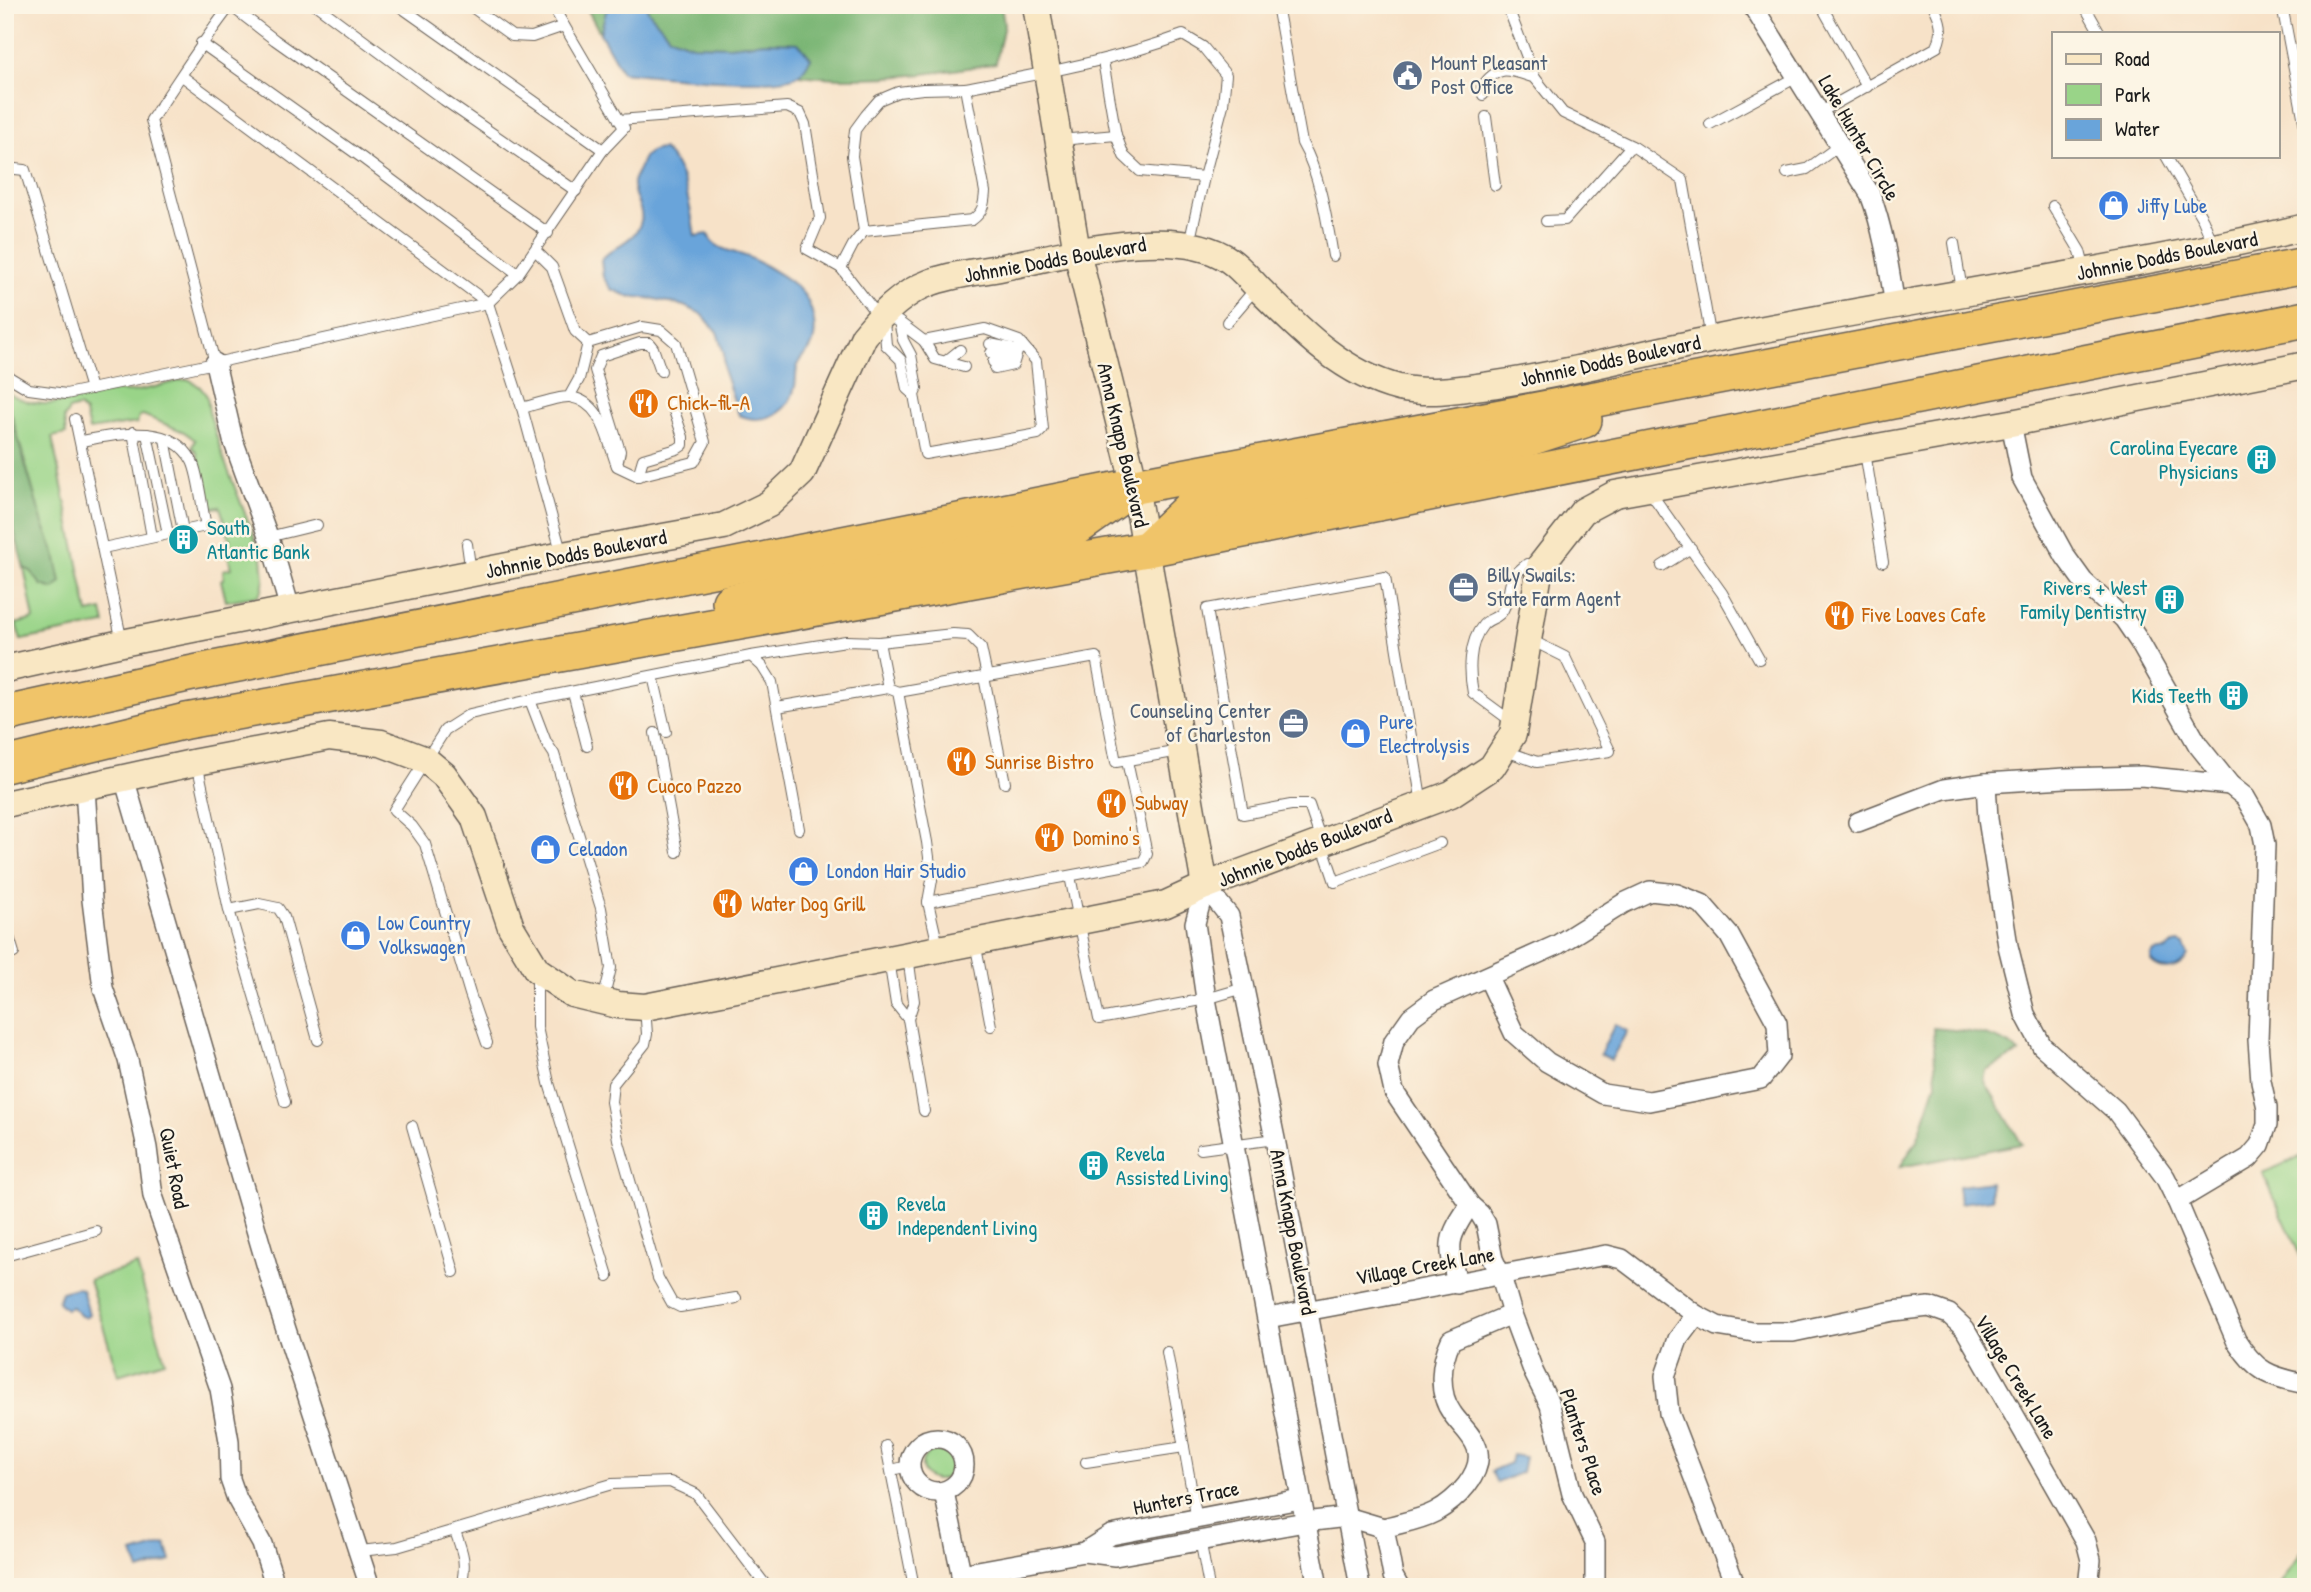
<svg xmlns="http://www.w3.org/2000/svg" width="2311" height="1592" viewBox="0 0 2311 1592" font-family="'Patrick Hand',sans-serif">
<style>
.green{fill:#99d488;stroke:#5a7852;stroke-width:2}
.forest{fill:#7ab674;stroke:#4b6948;stroke-width:2}
.water{fill:#69a4da;stroke:#42607b;stroke-width:2}
.lines{fill:none;stroke-linecap:round;stroke-linejoin:round}
.lane-casing{stroke:#696158;stroke-width:12}
.street-casing{stroke:#696158;stroke-width:22}
.secondary-casing{stroke:#696158;stroke-width:29}
.highway-casing{stroke:#696158;stroke-width:38}
.lane{stroke:#fff;stroke-width:10}
.street{stroke:#fff;stroke-width:19}
.secondary{stroke:#f9e7c3;stroke-width:26}
.highway{stroke:#f0c469;stroke-width:35}
.labels{text-anchor:middle;stroke-width:5;stroke-linejoin:round;paint-order:stroke}
.service-label{font-size:21px;fill:#4e5e75;stroke:#fcf5e5;text-anchor:start}
.street-label{font-size:21px;fill:#1c1c1c;stroke:#fcf5e5}
.shop-label{font-size:21px;fill:#366cbe;stroke:#fcf5e5;text-anchor:start}
.food-label{font-size:21px;fill:#c56008;stroke:#fcf5e5;text-anchor:start}
.culture-label{font-size:21px;fill:#0d838f;stroke:#fcf5e5;text-anchor:end}
</style>
<rect width="100%" height="100%" fill="#fcf5e5"/>
<filter id="ink" filterUnits="userSpaceOnUse"><feTurbulence type="fractalNoise" baseFrequency=".0143" numOctaves="2"/><feDisplacementMap in="SourceGraphic" scale="14" xChannelSelector="R" yChannelSelector="G"/><feConvolveMatrix kernelMatrix="1 2 1 2 8 2 1 2 1" color-interpolation-filters="sRGB"/></filter>
<filter id="wash" filterUnits="userSpaceOnUse"><feTurbulence type="fractalNoise" baseFrequency=".00686" numOctaves="4" result="noise"/><feDisplacementMap in="SourceGraphic" scale="28" xChannelSelector="R" yChannelSelector="G"/><feGaussianBlur stdDeviation="1.57" result="paint"/><feColorMatrix in="noise" values="0 0 0 0 0 0 0 0 0 0 0 0 0 0 0 0 0 1.4 0 .05"/><feComposite in="paint" operator="in"/></filter>
<g filter="url(#wash)">
<rect width="100%" height="100%" fill="#f7e2c8"/>
<!-- green -->
<g class="green">
<path d="M182,380H190L200,387L207,396L209,412L223,457L262,557L264,579L262,590L258,596L226,601L221,580L224,579L223,570L231,568L225,542L230,540L220,507L208,509L197,453L192,447L195,440L184,432L143,415L139,416L137,423L89,430L85,413L79,407L69,410L64,418L66,434L52,437L88,613L102,610L105,624L21,640L16,624L34,619L24,568L31,571L55,554L42,522L5,391C44,417 74,397 114,391C119,390 124,392 130,392C147,390 165,384 182,380Z"/>
<path d="M2306,1154V1267H2305L2263,1173Z"/>
<path d="M137,1265L165,1361L118,1375L89,1280Z"/>
<circle cx="937" cy="1465" r="15"/>
<path d="M2306,1544V1587H2279Z"/>
</g>
<!-- forest -->
<g class="forest">
<path d="M585,5H608L600,33Z"/>
<path d="M646,5H1001L1004,24L996,63C932,75 864,83 799,75L811,58L798,43L766,42L729,46L692,45L670,37L648,11Z"/>
<path d="M5,396L42,521L55,554L61,582L54,589L41,585L31,571L24,568L8,508L5,504Z"/>
<path d="M1933,1028C1960,1031 2000,1032 2019,1053L1986,1071L1984,1080L2022,1144L1900,1167L1917,1140L1936,1083Z"/>
</g>
<!-- water -->
<g class="water">
<path d="M608,5H646L648,11L670,37L692,45L729,46L766,42L798,43L811,58C808,63 803,72 798,75C777,89 653,75 622,72L600,33Z"/>
<path d="M663,149C686,171 690,206 695,236L708,234C713,250 734,251 748,257C766,265 799,283 807,300C814,313 818,334 811,347C808,354 800,357 798,364C795,372 797,382 794,390C787,415 762,425 739,415L724,372V354L717,332L702,314L684,306L655,299L627,296L611,289L603,277L601,260C612,246 634,242 640,224C646,210 631,196 633,182C634,177 638,172 640,167C643,154 650,150 663,149Z"/>
<path d="M2179,943L2184,945L2188,956C2180,969 2162,974 2151,962V957L2154,952L2167,950L2174,944Z"/>
<path d="M1615,1024L1627,1031L1611,1060L1600,1054Z"/>
<path d="M1990,1182L1992,1199L1960,1203L1958,1186Z"/>
<path d="M76,1288L82,1289L89,1314L85,1317L81,1316L72,1307L66,1309L58,1302L61,1292Z"/>
<path d="M1512,1455L1525,1457L1522,1472L1497,1483L1491,1471L1510,1463Z"/>
<path d="M166,1544L171,1561L139,1571L133,1554Z"/>
</g>
</g>
<g filter="url(#ink)">
<g class="lines">
<defs>
<g id="lane">
<path d="M231,5C202,42 178,81 151,120L215,363L488,303L518,274L603,150L624,128L552,5"/>
<path d="M316,5L444,100L576,191"/>
<path d="M398,5L603,150"/>
<path d="M469,5L512,36L532,37L564,26"/>
<path d="M1277,5L1302,143C1320,174 1327,221 1333,256"/>
<path d="M1507,5L1535,78L1563,113L1634,147L1683,180L1711,339"/>
<path d="M1821,5L1867,87"/>
<path d="M2084,5L2100,33"/>
<path d="M2282,5L2306,132"/>
<path d="M231,6L275,40L548,233"/>
<path d="M201,43L361,157L518,274"/>
<path d="M1103,61L1116,135"/>
<path d="M182,76L488,303L522,408L562,555"/>
<path d="M1483,95L1482,87C1498,63 1510,70 1535,78"/>
<path d="M1819,113L1937,47C1944,31 1941,20 1933,5"/>
<path d="M1486,117L1495,185"/>
<path d="M619,120L787,107L800,113L805,124L820,218L807,249L841,268"/>
<path d="M1710,124L1797,77"/>
<path d="M1060,140L1116,135L1124,156L1140,171L1204,177L1189,244"/>
<path d="M2166,156L2203,220L2213,244"/>
<path d="M5,168L25,170L91,389"/>
<path d="M1787,173L1807,169L1840,145"/>
<path d="M2053,206L2080,251L2085,271"/>
<path d="M1546,221L1565,220L1631,146"/>
<path d="M864,231L852,156L855,130L866,115L879,100L898,92L923,89L965,88"/>
<path d="M1954,243L1962,290"/>
<path d="M535,250L552,267L575,331L588,343"/>
<path d="M884,314L899,322L903,340L911,355L917,388L914,395L925,454L1038,434L1043,429L1036,361L1019,341L985,329L924,341L899,322"/>
<path d="M879,317L841,268L853,245L864,231L972,220C983,212 984,205 985,192L965,88C1039,74 1112,61 1183,35L1203,47L1226,75L1223,105L1204,177"/>
<path d="M884,321L886,345L901,360L907,389L914,395"/>
<path d="M1227,322L1256,288"/>
<path d="M924,341L935,359L964,367"/>
<path d="M990,344L1010,348"/>
<path d="M991,353L1021,349"/>
<path d="M945,362L960,350"/>
<path d="M993,362L1010,359L1013,355"/>
<path d="M5,369L9,377L29,389L66,394L215,363"/>
<path d="M995,369L1013,365L1018,349"/>
<path d="M522,408C534,405 559,396 570,397C603,402 607,440 617,466L638,476L694,462L705,442L676,343L661,330L642,327L588,343L579,379L569,397"/>
<path d="M75,419L122,642"/>
<path d="M133,432L152,537"/>
<path d="M147,434L168,534"/>
<path d="M165,439L183,531"/>
<path d="M81,441C116,435 170,421 192,461C199,475 202,510 206,526L103,548"/>
<path d="M1865,452L1883,562"/>
<path d="M617,465L620,451L595,370L601,356L640,343H649L653,348L661,371"/>
<path d="M638,476L643,459L677,449L683,445V437L671,402"/>
<path d="M1650,492L1722,593L1759,659"/>
<path d="M268,537L317,525"/>
<path d="M467,544L471,573"/>
<path d="M1662,566L1691,548"/>
<path d="M5,614V619"/>
<path d="M879,642L953,634L968,635L981,648L987,676"/>
<path d="M751,656L762,666L772,682L799,829"/>
<path d="M653,676L666,732"/>
<path d="M984,677L1005,783"/>
<path d="M573,692L587,746"/>
<path d="M898,692L1096,657L1116,762L1180,751"/>
<path d="M530,700L546,742L554,754L601,908L611,968L603,1001"/>
<path d="M777,707L888,688"/>
<path d="M1511,721L1473,693C1469,673 1468,643 1483,625C1489,618 1498,619 1503,610C1515,586 1502,583 1527,564L1540,566"/>
<path d="M655,733L677,852"/>
<path d="M1503,750L1537,762L1610,751L1565,657L1529,639"/>
<path d="M197,763L229,910L285,1102"/>
<path d="M1422,804L1385,577L1207,609L1243,814L1291,805H1309L1335,882L1440,843"/>
<path d="M1070,876L1099,1019L1206,999L1244,988"/>
<path d="M928,902L1143,862L1147,854L1127,761"/>
<path d="M229,910L259,904L278,908L284,917L318,1040"/>
<path d="M5,924L14,953"/>
<path d="M975,942L991,1026"/>
<path d="M908,956L914,1001L908,1019"/>
<path d="M889,960L896,1004L908,1019L924,1111"/>
<path d="M537,974V1027L549,1083L608,1276"/>
<path d="M645,1007L647,1034L645,1044L613,1084L611,1102L618,1139L658,1278L672,1303L680,1307L736,1298"/>
<path d="M487,1043L470,994L425,844L412,826L394,810L445,730L470,714L530,700L751,656L846,641L879,642L888,688L898,692L927,842L932,880L928,902L938,946"/>
<path d="M412,1126L454,1272"/>
<path d="M1201,1149L1275,1139"/>
<path d="M5,1256L96,1231"/>
<path d="M1167,1352L1197,1520"/>
<path d="M886,1446L914,1587"/>
<path d="M1086,1462L1184,1447"/>
<path d="M891,1470L909,1466"/>
<path d="M455,1531C463,1553 467,1563 461,1587"/>
<path d="M1200,1539L1209,1587"/>
<path d="M360,1551L397,1547L612,1484L670,1482L696,1494L767,1587"/>
</g>
<g id="street">
<path d="M1752,5L1870,194C1884,231 1889,268 1895,306"/>
<path d="M215,363L233,440L273,550L290,609"/>
<path d="M2011,423L2022,478L2065,556L2083,581L2124,619L2139,641L2198,745L2230,785L2245,797L2261,825L2265,845L2258,1040L2261,1081L2267,1108V1125L2260,1145L2249,1158L2177,1201"/>
<path d="M124,778L279,1308L370,1587"/>
<path d="M1986,783L1988,819L2008,946L2025,1014L2042,1046L2116,1111L2165,1177L2177,1201L2236,1340C2256,1372 2270,1377 2306,1384"/>
<path d="M85,787L92,900L103,988L128,1060L147,1148L153,1196L220,1389L229,1441L230,1479L237,1499L262,1544L272,1575V1587"/>
<path d="M1858,822L1944,789L1986,783L2065,778L2141,776L2230,785"/>
<path d="M1205,886L1229,916L1275,1139L1360,1587"/>
<path d="M1205,886L1195,923L1206,999L1318,1587"/>
<path d="M1488,977L1514,1033L1547,1062L1603,1094L1649,1101L1761,1079L1779,1056L1777,1023L1729,935L1702,904L1677,894L1650,891L1624,903L1557,945L1434,1000L1411,1017L1394,1041L1388,1065L1394,1092L1470,1205L1480,1214L1486,1224L1493,1259L1501,1276L1512,1314L1534,1373L1550,1405L1572,1494L1595,1542V1587"/>
<path d="M1457,1284C1448,1243 1446,1240 1470,1205"/>
<path d="M1696,1315L1678,1339L1665,1376L1669,1413L1736,1587"/>
<path d="M1268,1318L1606,1255L1622,1259L1696,1315L1717,1326L1753,1332H1793L1893,1311L1929,1307L1949,1314L1965,1329L2086,1541L2091,1560L2088,1587"/>
<circle cx="937" cy="1465" r="27"/>
<path d="M944,1492L964,1587"/>
<path d="M1084,1552L1111,1535L1300,1499"/>
<path d="M961,1574L1084,1552L1115,1556L1305,1522L1347,1517L1384,1528"/>
<path d="M1399,1587L1393,1576L1384,1528C1400,1523 1420,1520 1435,1512C1455,1501 1485,1473 1477,1448C1473,1435 1459,1424 1452,1413C1437,1393 1441,1361 1451,1340L1512,1314"/>
</g>
<g id="secondary">
<path d="M1036,5L1077,252L1135,486L1205,886"/>
<path d="M5,669L122,643L563,555L724,526L769,504L802,473L864,336C881,315 902,293 929,283C952,274 980,272 1004,267C1063,255 1177,223 1229,260C1241,268 1252,282 1262,292C1301,331 1343,374 1399,388C1427,394 1455,390 1483,386C1559,376 1634,355 1709,340C1907,299 2108,273 2306,227"/>
<path d="M5,804L197,762L329,737L381,743L426,760L444,775L474,817L511,927L537,970L572,994L618,1005L645,1007L1166,904L1205,886L1451,794L1492,767L1513,734L1540,566L1583,511L1615,494L2011,423L2306,365"/>
</g>
<g id="highway">
<path d="M1147,549L1190,508L1198,504L1431,462L1517,442L1584,420"/>
<path d="M730,602L830,579L1069,533L1127,492"/>
<path d="M5,714L188,674L1135,486L2306,265"/>
<path d="M5,765L186,721L1147,549L2306,319"/>
</g>
</defs>
<!-- lane casing -->
<use href="#lane" class="lane-casing"/>
<!-- street casing -->
<use href="#street" class="street-casing"/>
<!-- secondary casing -->
<use href="#secondary" class="secondary-casing"/>
<!-- highway casing -->
<use href="#highway" class="highway-casing"/>
<!-- lane -->
<use href="#lane" class="lane"/>
<!-- street -->
<use href="#street" class="street"/>
<!-- secondary -->
<use href="#secondary" class="secondary"/>
<!-- highway -->
<use href="#highway" class="highway"/>
</g>
</g>
<!-- icons -->
<defs>
<symbol id="civic-disc" viewBox="-11 -11 22 22"><circle r="9.5" fill="#5c6f8a" stroke="#fcf5e5"/><path d="M-.6-6.5H3V-4.5H.6V-3L4-1V1h2V6H-6V1h2V-1L-.6-3ZM-1.2 2.5V6h2.4V2.5Z" fill="#fff"/></symbol>
<symbol id="shop-disc" viewBox="-11 -11 22 22"><circle r="9.5" fill="#3f7fe0" stroke="#fcf5e5"/><path d="M-5-2.5h2.3a2.7 3.5 0 0 1 5.4 0H5L5.5 6h-11ZM-1.5-2.5h3a1.5 2.3 0 0 0-3 0Z" fill="#fff"/></symbol>
<symbol id="restaurant-disc" viewBox="-11 -11 22 22"><circle r="9.5" fill="#e8710a" stroke="#fcf5e5"/><path d="M-5-6h1v4h1v-4h1v4h1v-4h1v5L-1.5 .5V6h-2V.5L-5-1ZM5-6V6H3V1.5H1.5Q1.5-4 5-6Z" fill="#fff"/></symbol>
<symbol id="building-disc" viewBox="-11 -11 22 22"><circle r="9.5" fill="#0f9aa8" stroke="#fcf5e5"/><path d="M-4-6H4V6H1V3H-1V6H-4ZM-2.5-4.3h1.7v1.8h-1.7ZM.8-4.3h1.7v1.8H.8ZM-2.5-1h1.7V.8h-1.7ZM.8-1h1.7V.8H.8Z" fill="#fff"/></symbol>
<symbol id="office-disc" viewBox="-11 -11 22 22"><circle r="9.5" fill="#5c6f8a" stroke="#fcf5e5"/><path d="M-6-3h4V-5.5h4V-3h4V5H-6ZM-1-4.5V-3h2v-1.5ZM-6 0V1H6V0Z" fill="#fff"/></symbol>
</defs>
<g fill-rule="evenodd">
<use href="#civic-disc" x="1390" y="58" width="35" height="35"/>
<use href="#shop-disc" x="2096" y="188" width="35" height="35"/>
<use href="#restaurant-disc" x="626" y="386" width="35" height="35"/>
<use href="#building-disc" x="2244" y="442" width="35" height="35"/>
<use href="#building-disc" x="166" y="522" width="35" height="35"/>
<use href="#office-disc" x="1446" y="570" width="35" height="35"/>
<use href="#building-disc" x="2152" y="582" width="35" height="35"/>
<use href="#restaurant-disc" x="1822" y="598" width="35" height="35"/>
<use href="#building-disc" x="2216" y="678" width="35" height="35"/>
<use href="#office-disc" x="1276" y="706" width="35" height="35"/>
<use href="#shop-disc" x="1338" y="716" width="35" height="35"/>
<use href="#restaurant-disc" x="944" y="744" width="35" height="35"/>
<use href="#restaurant-disc" x="606" y="768" width="35" height="35"/>
<use href="#restaurant-disc" x="1094" y="786" width="35" height="35"/>
<use href="#restaurant-disc" x="1032" y="820" width="35" height="35"/>
<use href="#shop-disc" x="528" y="832" width="35" height="35"/>
<use href="#shop-disc" x="786" y="854" width="35" height="35"/>
<use href="#restaurant-disc" x="710" y="886" width="35" height="35"/>
<use href="#shop-disc" x="338" y="918" width="35" height="35"/>
<use href="#building-disc" x="1076" y="1148" width="35" height="35"/>
<use href="#building-disc" x="856" y="1198" width="35" height="35"/>
</g>
<g class="labels">
<!-- service labels -->
<g class="service-label">
<text x="1431" y="70">Mount Pleasant<tspan x="1431" dy="24">Post Office</tspan></text>
<text x="1487" y="582">Billy Swails:<tspan x="1487" dy="24">State Farm Agent</tspan></text>
<text x="1271" y="718" text-anchor="end">Counseling Center<tspan x="1271" dy="24">of Charleston</tspan></text>
</g>
<!-- street labels -->
<g class="street-label">
<text transform="translate(1859 138) rotate(60)" y="7">Lake Hunter Circle</text>
<text transform="translate(2167 256) rotate(-11)" y="7">Johnnie Dodds Boulevard</text>
<text transform="translate(1055 260) rotate(-10)" y="7">Johnnie Dodds Boulevard</text>
<text transform="translate(1610 361) rotate(-12)" y="7">Johnnie Dodds Boulevard</text>
<text transform="translate(1123 445) rotate(77)" y="7">Anna Knapp Boulevard</text>
<text transform="translate(576 554) rotate(-11)" y="7">Johnnie Dodds Boulevard</text>
<text transform="translate(1305 848) rotate(-21)" y="7">Johnnie Dodds Boulevard</text>
<text transform="translate(174 1168) rotate(79)" y="7">Quiet Road</text>
<text transform="translate(1293 1232) rotate(79)" y="7">Anna Knapp Boulevard</text>
<text transform="translate(1425 1266) rotate(-10)" y="7">Village Creek Lane</text>
<text transform="translate(2016 1377) rotate(59)" y="7">Village Creek Lane</text>
<text transform="translate(1583 1442) rotate(72)" y="7">Planters Place</text>
<text transform="translate(1186 1498) rotate(-11)" y="7">Hunters Trace</text>
</g>
<!-- shop labels -->
<g class="shop-label">
<text x="2137" y="213">Jiffy Lube</text>
<text x="1379" y="729">Pure<tspan x="1379" dy="24">Electrolysis</tspan></text>
<text x="568" y="856">Celadon</text>
<text x="827" y="878">London Hair Studio</text>
<text x="378" y="930">Low Country<tspan x="378" dy="24">Volkswagen</tspan></text>
</g>
<!-- food labels -->
<g class="food-label">
<text x="667" y="410">Chick-fil-A</text>
<text x="1862" y="622">Five Loaves Cafe</text>
<text x="985" y="769">Sunrise Bistro</text>
<text x="647" y="793">Cuoco Pazzo</text>
<text x="1135" y="810">Subway</text>
<text x="1073" y="845">Domino's</text>
<text x="751" y="911">Water Dog Grill</text>
</g>
<!-- culture labels -->
<g class="culture-label">
<text x="2238" y="455">Carolina Eyecare<tspan x="2238" dy="24">Physicians</tspan></text>
<text x="207" y="535" text-anchor="start">South<tspan x="207" dy="24">Atlantic Bank</tspan></text>
<text x="2147" y="595">Rivers + West<tspan x="2147" dy="24">Family Dentistry</tspan></text>
<text x="2211" y="703">Kids Teeth</text>
<text x="1116" y="1161" text-anchor="start">Revela<tspan x="1116" dy="24">Assisted Living</tspan></text>
<text x="897" y="1211" text-anchor="start">Revela<tspan x="897" dy="24">Independent Living</tspan></text>
</g>
</g>
<!-- margin -->
<rect width="2311" height="1592" fill="none" stroke="#fcf5e5" stroke-width="28"/>
<!-- legend -->
<rect x="2052" y="32" width="228" height="126" fill="#fcf5e5" stroke="#a29e95" stroke-width="2"/>
<rect x="2066" y="54" width="35" height="10" fill="#f9e7c3" stroke="#a29e95" stroke-width="2"/>
<text x="2115" y="66" font-size="21" fill="#1c1c1c">Road</text>
<rect x="2066" y="84" width="35" height="21" fill="#99d488" stroke="#a29e95" stroke-width="2"/>
<text x="2115" y="102" font-size="21" fill="#1c1c1c">Park</text>
<rect x="2066" y="119" width="35" height="21" fill="#69a4da" stroke="#a29e95" stroke-width="2"/>
<text x="2115" y="136" font-size="21" fill="#1c1c1c">Water</text>
</svg>
